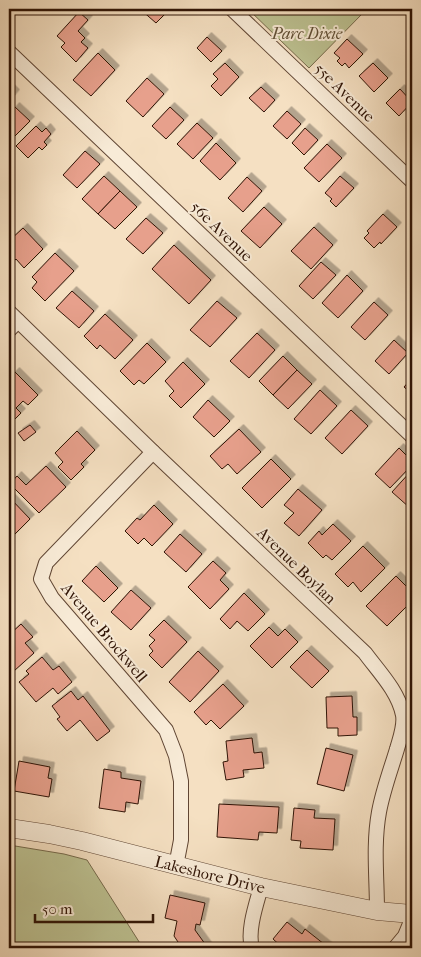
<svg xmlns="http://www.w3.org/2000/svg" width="421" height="957" viewBox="0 0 421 957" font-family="'IM FELL French Canon',serif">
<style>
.green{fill:#bdc292;stroke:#766a4c}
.building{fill:#e7a08c;stroke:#2f1305;filter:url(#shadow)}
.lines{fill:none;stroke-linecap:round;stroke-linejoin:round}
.minor-casing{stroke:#604634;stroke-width:16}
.tertiary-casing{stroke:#604634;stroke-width:19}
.minor{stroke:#f8ebd7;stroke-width:14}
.tertiary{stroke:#f8ebd7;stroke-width:18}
.labels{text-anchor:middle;stroke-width:4;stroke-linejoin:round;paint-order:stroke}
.park-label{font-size:16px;font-style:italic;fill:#615036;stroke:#f8ebd7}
.street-label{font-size:16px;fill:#2f1305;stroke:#f8ebd7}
</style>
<defs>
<filter id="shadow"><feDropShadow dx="4.5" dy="-4.5" stdDeviation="0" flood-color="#0004"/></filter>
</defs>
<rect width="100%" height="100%" fill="#f5e0c2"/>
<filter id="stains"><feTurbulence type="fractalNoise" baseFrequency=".004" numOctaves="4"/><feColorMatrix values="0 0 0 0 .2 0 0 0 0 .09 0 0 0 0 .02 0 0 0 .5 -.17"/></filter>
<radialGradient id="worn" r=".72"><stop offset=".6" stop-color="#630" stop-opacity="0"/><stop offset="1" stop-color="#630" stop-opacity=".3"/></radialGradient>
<!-- green -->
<g class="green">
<path d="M248,9H357L362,14L309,68Z"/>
<path d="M9,845L64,854L87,860L143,948H9Z"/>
</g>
<!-- building -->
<g class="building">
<path d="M19,9H34L31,11L28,12L26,11L24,13Z"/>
<path d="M140,9H170L156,23Z"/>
<path d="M79,12L88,20L78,31L85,38L81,42L88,48L76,62L61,47L65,43L57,36Z"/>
<path d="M207,37L222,51L211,62L197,48Z"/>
<path d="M347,39L363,54L349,68L345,63L342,66L337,61L340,58L334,53Z"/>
<path d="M98,53L115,70L91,96L73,80Z"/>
<path d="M225,63L239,77L221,96L211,86L218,79L213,74Z"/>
<path d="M373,63L388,78L374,92L359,76Z"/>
<path d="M147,78L164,94L143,117L126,101Z"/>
<path d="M261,87L275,100L264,112L249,98Z"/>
<path d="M9,88L15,94L9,101Z"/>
<path d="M400,89L412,102L399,116L386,103Z"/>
<path d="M15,107L30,121L15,136L9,130V114Z"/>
<path d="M170,107L184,120L166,139L152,126Z"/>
<path d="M287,111L301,124L287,139L273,126Z"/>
<path d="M197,123L213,138L193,159L177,144Z"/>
<path d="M36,126L42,132L46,128L51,134L44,142L47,145L42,150L39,147L28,158L16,146Z"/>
<path d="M305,128L318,140L304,155L292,143Z"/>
<path d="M216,143L236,163L220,180L200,161Z"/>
<path d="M327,144L342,158L319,182L304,168Z"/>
<path d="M85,151L100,164L77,188L63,175Z"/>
<path d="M104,176L120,191L98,214L82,199Z"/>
<path d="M340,176L354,188L336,207L330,201L332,199L325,193Z"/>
<path d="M247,177L262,191L243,212L228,198Z"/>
<path d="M120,191L137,207L115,229L98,214Z"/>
<path d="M264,207L282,224L260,248L241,231Z"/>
<path d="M383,214L397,227L381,244L380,242L374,248L364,238L369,233L367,231Z"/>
<path d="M146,218L163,233L143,254L126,239Z"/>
<path d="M314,227L333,245L311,269L291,251Z"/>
<path d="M23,228L43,249L24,268L16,259L9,266V241Z"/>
<path d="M174,245L211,280L189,304L152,269Z"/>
<path d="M55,253L74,271L45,301L32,288L37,282L32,277Z"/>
<path d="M321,262L336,275L313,299L299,286Z"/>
<path d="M347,275L363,291L338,318L322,303Z"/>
<path d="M72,291L94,311L79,328L56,308Z"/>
<path d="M217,301L237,318L210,347L190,330Z"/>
<path d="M374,302L388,315L365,340L351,327Z"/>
<path d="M105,314L133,340L115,359L100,345L97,349L84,336Z"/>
<path d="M257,333L275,350L249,378L230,361Z"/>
<path d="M394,340L408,353L389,374L375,361Z"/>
<path d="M147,343L166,362L144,384L139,380L134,385L120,371Z"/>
<path d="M283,356L297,370L273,395L259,381Z"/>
<path d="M183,362L205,384L181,408L169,396L174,391L165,381Z"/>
<path d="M297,370L312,384L288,409L273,395Z"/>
<path d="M15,372L38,395L28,405L23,401L16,408L21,413L11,423L9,420V378Z"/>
<path d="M412,378V394L404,387Z"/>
<path d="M320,390L337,406L311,434L294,419Z"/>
<path d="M208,400L230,421L214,437L193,417Z"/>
<path d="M351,410L368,426L342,454L325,438Z"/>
<path d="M30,425L36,432L24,441L18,433Z"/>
<path d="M239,429L261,452L237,474L228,464L222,469L210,456Z"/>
<path d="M77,431L95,450L81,464L84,467L71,480L58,467L63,462L55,453Z"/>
<path d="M399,448L412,461V465L390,488L375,474Z"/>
<path d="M271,459L291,479L262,508L242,488Z"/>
<path d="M46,466L66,487L39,513L10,484L17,476L26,485Z"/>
<path d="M412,470V505L410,508L392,492Z"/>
<path d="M298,489L322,510L299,536L284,523L294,513L284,505Z"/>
<path d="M9,497L30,519L9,540Z"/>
<path d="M154,505L173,524L152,546L144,538L138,544L125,531L137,518L140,520Z"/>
<path d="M333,524L351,541L332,560L326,555L323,558L308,543L319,531L322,535Z"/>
<path d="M180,534L202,554L186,572L164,552Z"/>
<path d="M363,546L385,568L361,592L353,582L348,587L335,574Z"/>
<path d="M213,561L226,573L220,580L229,589L210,609L188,587Z"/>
<path d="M96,566L118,588L104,602L82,581Z"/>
<path d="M396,576L412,592V601L387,626L366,606Z"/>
<path d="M131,590L151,608L131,630L111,612Z"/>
<path d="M244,593L265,614L248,631L237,621L230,629L220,619Z"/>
<path d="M164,620L187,642L162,668L149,655L153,651L149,646L155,640L149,635Z"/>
<path d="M21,624L33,637L25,643L34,653L14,671L9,665V635Z"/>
<path d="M269,627L278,636L285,629L298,642L272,668L250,646Z"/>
<path d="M412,627V645L409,641L412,637L407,632Z"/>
<path d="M307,650L329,671L312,688L290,667Z"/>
<path d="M198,651L219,671L190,702L169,682Z"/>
<path d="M42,657L53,670L59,666L72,682L58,694L53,688L36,702L19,682L29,674L26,671Z"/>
<path d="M223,684L244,706L220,729L211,720L206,725L194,712Z"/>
<path d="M71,691L78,700L83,696L110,731L97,741L80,720L67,731L57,719L60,717L52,706Z"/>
<path d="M352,696L353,717H357V735L338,736V728H327L326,697Z"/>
<path d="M252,738L254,753L262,752L264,768L243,770L244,777L226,780L223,762L228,761L226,741Z"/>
<path d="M326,748L353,755L344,791L317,784Z"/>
<path d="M19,761L50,767L48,778L52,779L49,797L14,791Z"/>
<path d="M104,769L121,772V778L141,781L138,804L126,802L125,812L99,808Z"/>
<path d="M219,804L279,807L277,833L259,832L258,840L217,837Z"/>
<path d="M294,808L315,810L314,818L335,819L333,850L300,848L301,841L291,840Z"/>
<path d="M170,895L205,903L200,925L196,924L195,930L208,948H182L174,936L177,921L165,918Z"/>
<path d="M287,922L302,934L305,929L329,948H283L273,939Z"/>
</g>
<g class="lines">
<defs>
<g id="minor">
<path d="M232,9L412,181"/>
<path d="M9,52L412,436"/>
<path d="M9,312L153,452L365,653C379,672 398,691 403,715C405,726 400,738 397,749C391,769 383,790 379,812C373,845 377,878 377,911"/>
<path d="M9,330L18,321"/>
<path d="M153,452L46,563L41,579L52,598L166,730L176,756L181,781V840L176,866"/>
<path d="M252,948C247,931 256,905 261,887"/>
<path d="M395,948L405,936L412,919"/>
</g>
<path id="tertiary" d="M9,828L49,834L82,841L261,887L377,911L412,914"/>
</defs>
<!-- minor casing -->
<use href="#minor" class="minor-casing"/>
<!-- tertiary casing -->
<use href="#tertiary" class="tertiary-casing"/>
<!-- minor -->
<use href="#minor" class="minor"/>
<!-- tertiary -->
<use href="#tertiary" class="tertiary"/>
</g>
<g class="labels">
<!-- park labels -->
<g class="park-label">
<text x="307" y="39">Parc Dixie</text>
</g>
<!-- street labels -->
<g class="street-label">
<text transform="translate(345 92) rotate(44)" y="6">55e Avenue</text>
<text transform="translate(222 231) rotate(44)" y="6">56e Avenue</text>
<text transform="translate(297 565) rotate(44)" y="6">Avenue Boylan</text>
<text transform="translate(105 632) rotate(50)" y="6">Avenue Brockwell</text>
<text transform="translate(210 874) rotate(14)" y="6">Lakeshore Drive</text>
</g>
</g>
<!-- margin -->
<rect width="421" height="957" fill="none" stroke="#f5e0c2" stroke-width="30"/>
<rect x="10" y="10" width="401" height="937" fill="none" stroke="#2f1305" stroke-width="2.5"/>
<rect x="15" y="15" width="391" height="927" fill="none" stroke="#2f1305"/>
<!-- scale -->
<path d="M35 914v8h118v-8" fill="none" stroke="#2f1305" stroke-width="2.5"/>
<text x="42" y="914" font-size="15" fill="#2f1305" stroke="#f8ebd7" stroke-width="4" paint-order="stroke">50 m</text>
<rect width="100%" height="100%" filter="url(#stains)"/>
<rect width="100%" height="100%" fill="url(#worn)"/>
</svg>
